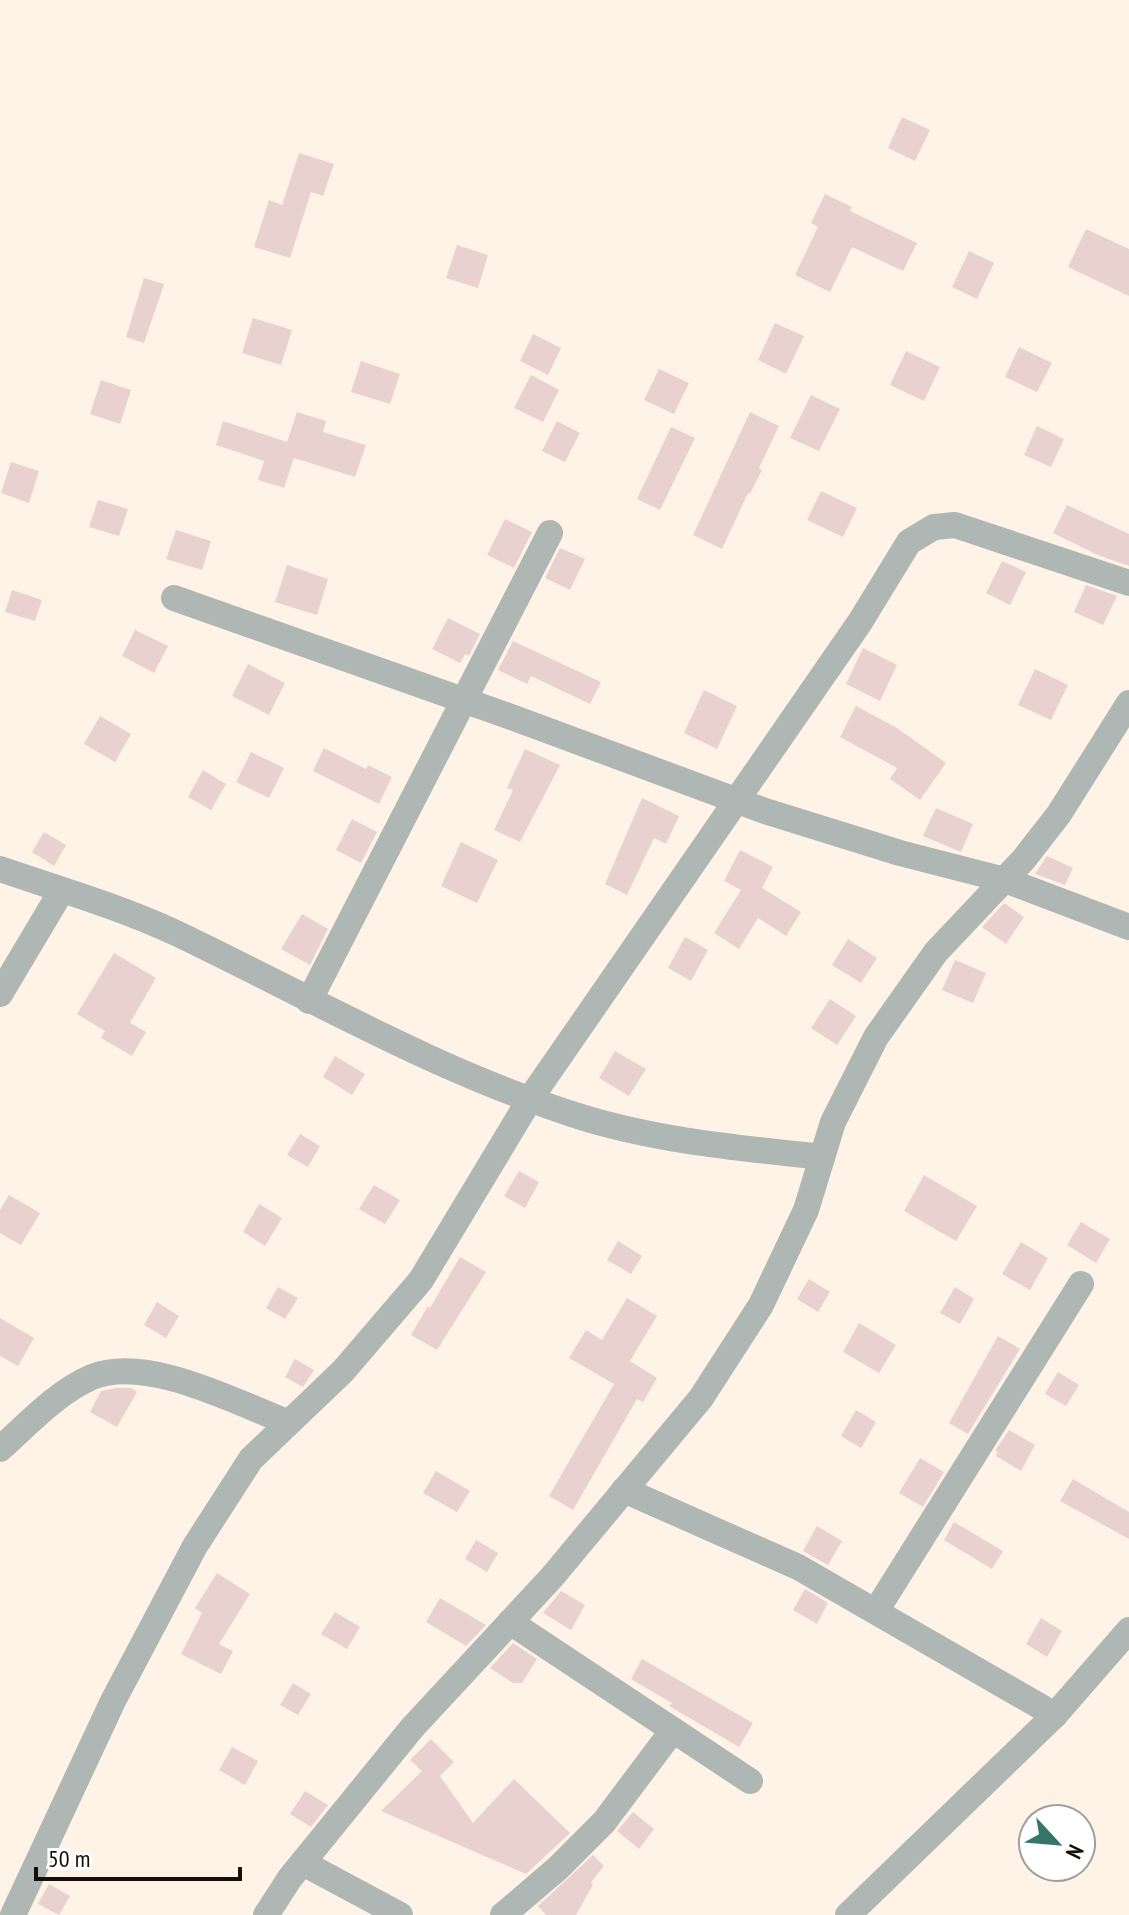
<svg xmlns="http://www.w3.org/2000/svg" width="1129" height="1915" viewBox="0 0 1129 1915" font-family="'PT Sans Narrow',sans-serif">
<style>
.building{fill:#e9d1cf}
.lines{fill:none;stroke-linecap:round;stroke-linejoin:round}
.minor{stroke:#aeb7b3;stroke-width:26}
</style>
<rect width="100%" height="100%" fill="#fff2e6"/>
<!-- building -->
<g class="building">
<path d="M902,117L930,130L915,161L888,148Z"/>
<path d="M299,153L334,164L323,196L311,192L290,258L254,247L269,200L282,205Z"/>
<path d="M825,194L852,207L850,211L917,243L903,271L852,247L830,292L795,275L818,227L811,223Z"/>
<path d="M1086,229L1129,249V296L1068,267Z"/>
<path d="M457,245L488,255L478,288L446,278Z"/>
<path d="M969,251L994,263L977,299L952,287Z"/>
<path d="M144,278L164,284L144,343L126,337Z"/>
<path d="M253,318L292,330L281,365L242,353Z"/>
<path d="M775,323L804,336L786,374L758,360Z"/>
<path d="M533,334L561,348L548,375L520,361Z"/>
<path d="M1019,347L1052,363L1037,392L1005,377Z"/>
<path d="M906,351L940,367L924,401L890,385Z"/>
<path d="M361,361L400,374L390,404L351,392Z"/>
<path d="M659,369L689,383L674,414L644,400Z"/>
<path d="M531,375L559,390L543,422L514,408Z"/>
<path d="M101,380L131,390L120,424L90,414Z"/>
<path d="M811,395L840,409L819,451L790,438Z"/>
<path d="M297,412L326,421L323,432L366,445L355,477L294,458L284,488L258,480L264,461L216,445L223,421L287,442Z"/>
<path d="M750,412L779,426L759,468L762,470L750,494L748,493L722,549L693,535Z"/>
<path d="M557,421L580,433L565,462L542,451Z"/>
<path d="M1037,426L1064,439L1051,467L1024,455Z"/>
<path d="M671,427L695,438L660,510L637,499Z"/>
<path d="M11,462L39,471L29,503L1,493Z"/>
<path d="M821,491L857,508L843,537L807,520Z"/>
<path d="M98,500L128,509L119,536L89,527Z"/>
<path d="M1067,505L1129,534V566L1100,556L1053,533Z"/>
<path d="M505,519L532,532L514,568L487,555Z"/>
<path d="M176,530L211,541L202,570L166,559Z"/>
<path d="M560,548L585,559L570,590L545,578Z"/>
<path d="M1002,561L1026,572L1010,605L986,593Z"/>
<path d="M287,565L328,579L317,615L275,602Z"/>
<path d="M1086,585L1117,596L1103,625L1074,612Z"/>
<path d="M12,590L42,600L35,621L5,612Z"/>
<path d="M448,618L480,634L469,656L465,654L460,663L432,649Z"/>
<path d="M135,630L168,646L154,673L122,656Z"/>
<path d="M513,641L601,682L590,704L531,676L527,684L498,670Z"/>
<path d="M863,648L897,665L880,701L846,684Z"/>
<path d="M248,664L285,683L269,715L232,696Z"/>
<path d="M1035,669L1068,685L1051,720L1018,705Z"/>
<path d="M704,690L737,706L717,749L684,733Z"/>
<path d="M856,706L897,728L946,763L920,800L890,779L897,768L840,737Z"/>
<path d="M100,716L131,734L115,762L84,744Z"/>
<path d="M324,748L366,769L368,765L392,777L379,804L313,771Z"/>
<path d="M525,749L560,765L520,842L494,830L513,790L507,788Z"/>
<path d="M251,752L284,768L269,798L236,782Z"/>
<path d="M203,770L226,784L211,810L188,797Z"/>
<path d="M642,798L679,816L666,844L654,838L627,895L605,884Z"/>
<path d="M936,808L973,824L961,852L923,836Z"/>
<path d="M352,819L377,832L361,863L336,850Z"/>
<path d="M44,832L66,845L54,866L32,852Z"/>
<path d="M461,842L498,860L477,903L441,886Z"/>
<path d="M740,850L773,867L762,888L801,912L786,936L758,918L739,949L714,933L741,890L724,881Z"/>
<path d="M1047,856L1073,868L1065,885L1035,874Z"/>
<path d="M1004,903L1024,917L1006,944L982,927Z"/>
<path d="M302,914L328,929L310,965L281,949Z"/>
<path d="M685,937L708,950L691,981L668,968Z"/>
<path d="M848,939L877,958L861,983L832,965Z"/>
<path d="M114,953L156,978L130,1023L146,1032L132,1056L101,1038L105,1031L77,1014Z"/>
<path d="M955,960L986,973L973,1003L942,990Z"/>
<path d="M830,999L856,1016L837,1045L811,1028Z"/>
<path d="M615,1051L646,1069L629,1096L599,1078Z"/>
<path d="M335,1056L365,1074L352,1095L323,1077Z"/>
<path d="M300,1134L320,1146L308,1167L287,1155Z"/>
<path d="M519,1171L539,1182L525,1208L504,1196Z"/>
<path d="M924,1175L977,1206L956,1241L904,1211Z"/>
<path d="M374,1185L400,1200L385,1224L359,1209Z"/>
<path d="M9,1195L40,1213L21,1245L0,1233V1210Z"/>
<path d="M259,1204L282,1218L265,1246L243,1232Z"/>
<path d="M1081,1222L1110,1239L1096,1263L1067,1245Z"/>
<path d="M618,1241L642,1256L631,1274L607,1260Z"/>
<path d="M1021,1242L1048,1258L1030,1290L1002,1274Z"/>
<path d="M460,1257L486,1272L437,1350L411,1335L428,1306L430,1308Z"/>
<path d="M809,1279L830,1292L818,1312L797,1299Z"/>
<path d="M278,1287L298,1298L285,1319L266,1308Z"/>
<path d="M955,1287L974,1299L960,1324L940,1313Z"/>
<path d="M627,1298L657,1316L630,1361L657,1378L643,1402L637,1399L573,1510L549,1496L614,1384L569,1358L586,1330L602,1340Z"/>
<path d="M157,1302L179,1316L166,1338L144,1325Z"/>
<path d="M0,1318L34,1338L18,1366L0,1356Z"/>
<path d="M859,1323L896,1345L879,1373L843,1352Z"/>
<path d="M998,1336L1020,1349L968,1434L949,1423Z"/>
<path d="M295,1359L314,1370L303,1387L285,1377Z"/>
<path d="M1058,1372L1079,1385L1066,1406L1045,1394Z"/>
<path d="M116,1388H131L137,1392L117,1427L90,1412L101,1391Z"/>
<path d="M856,1410L876,1422L861,1448L841,1436Z"/>
<path d="M1009,1430L1035,1445L1021,1471L996,1456L998,1452L995,1451Z"/>
<path d="M920,1458L944,1472L923,1507L899,1493Z"/>
<path d="M436,1471L470,1491L457,1512L423,1493Z"/>
<path d="M1073,1479L1129,1512V1539L1060,1501Z"/>
<path d="M954,1522L1003,1551L992,1569L944,1540Z"/>
<path d="M817,1526L842,1541L828,1565L803,1551Z"/>
<path d="M476,1540L498,1553L487,1572L465,1559Z"/>
<path d="M217,1573L250,1594L219,1644L233,1651L221,1674L181,1654L202,1613L195,1608Z"/>
<path d="M805,1589L828,1603L817,1624L793,1610Z"/>
<path d="M561,1591L585,1605L571,1630L543,1613Z"/>
<path d="M440,1598L486,1625L466,1646L426,1622Z"/>
<path d="M335,1612L360,1627L347,1649L321,1634Z"/>
<path d="M1041,1618L1062,1631L1047,1657L1026,1644Z"/>
<path d="M513,1643L537,1659L522,1683H513L490,1668Z"/>
<path d="M642,1659L753,1723L739,1747L669,1706L672,1703L631,1679Z"/>
<path d="M293,1683L311,1694L298,1715L280,1705Z"/>
<path d="M431,1739L454,1762L440,1776L473,1823L514,1779L570,1833L526,1874L381,1811L422,1771L410,1760Z"/>
<path d="M232,1747L258,1761L245,1785L219,1770Z"/>
<path d="M305,1791L328,1805L311,1827L290,1814Z"/>
<path d="M633,1812L654,1829L639,1849L617,1831Z"/>
<path d="M593,1855L604,1866L591,1882L593,1885L576,1915H546L538,1906Z"/>
<path d="M49,1884L70,1896L59,1915L38,1904Z"/>
</g>
<g class="lines">
<!-- minor -->
<g class="minor">
<path d="M174,598L514,718L765,811L900,853L1005,880L1129,927"/>
<path d="M0,869C59,889 120,907 176,933C310,997 436,1071 578,1116C657,1141 740,1148 822,1157"/>
<path d="M0,994L62,890"/>
<path d="M309,1001L550,533"/>
<path d="M0,1449C28,1424 57,1392 92,1377C147,1355 235,1402 287,1422"/>
<path d="M624,1490L798,1567L1055,1715"/>
<path d="M876,1611L1081,1284"/>
<path d="M510,1622L750,1781"/>
<path d="M303,1863L400,1915"/>
<path d="M13,1915L113,1701L195,1546L251,1459L343,1371L421,1280L530,1099L860,622L909,542L934,527L955,525L1129,583"/>
<path d="M266,1915L290,1878L412,1728L552,1577L701,1398L761,1305L806,1210L833,1122L876,1037L936,952L1024,859L1059,814L1129,703"/>
<path d="M503,1915L558,1868L604,1822L673,1730"/>
<path d="M848,1915L1055,1715L1129,1630"/>
</g>
</g>
<!-- north arrow -->
<g transform="translate(1057 1843) rotate(116)"><circle r="38" fill="#ffffff" stroke="#a19f9d" stroke-width="2"/>
<path d="M0-6L14 30L0 20L-14 30Z" fill="#347667"/>
<text y="-12" font-size="22" font-weight="bold" text-anchor="middle" fill="#140f0a">N</text>
</g>
<!-- scale -->
<path d="M36 1867v12h204v-12" fill="none" stroke="#140f0a" stroke-width="4"/>
<text x="48" y="1867" font-size="24" fill="#140f0a" stroke="#ffffff" stroke-width="6" paint-order="stroke">50 m</text>
</svg>
